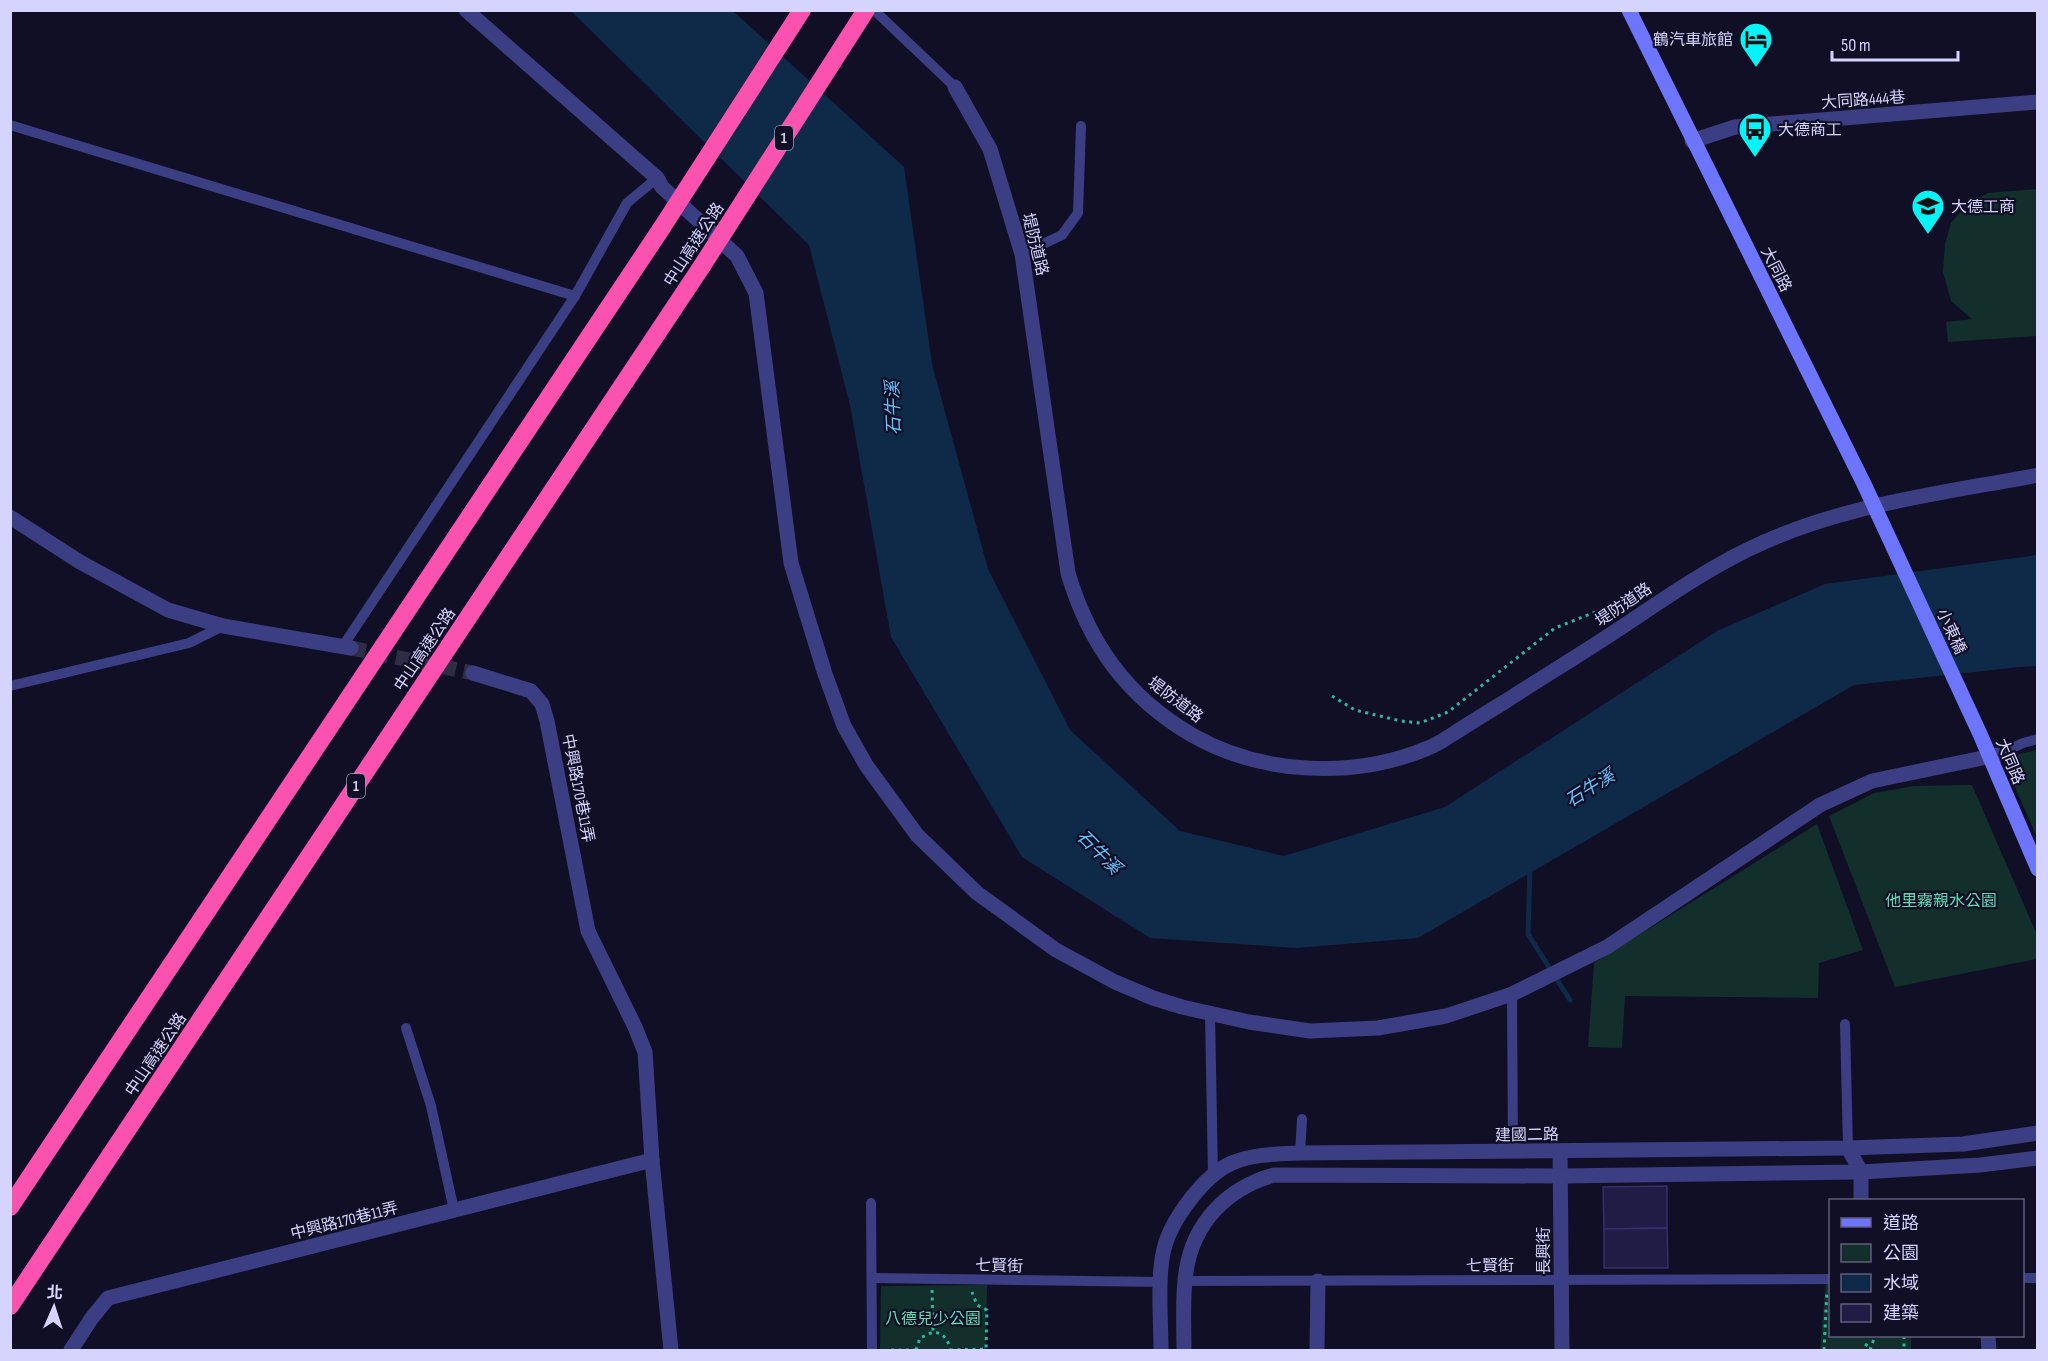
<svg xmlns="http://www.w3.org/2000/svg" width="2048" height="1361" viewBox="0 0 2048 1361" font-family="'Sofia Sans Condensed','Noto Sans TC',sans-serif">
<style>
.green{fill:#122f2b}
.water{fill:#0f2949}
.lines{fill:none;stroke-linecap:round;stroke-linejoin:round}
.stream{stroke:#0f2949;stroke-width:5}
.building{fill:#211c45;stroke:#362e71;stroke-width:1.5}
.minor-tunnel{stroke:#2e2d46;stroke-width:15;stroke-dasharray:15 8;stroke-linecap:butt}
.path{stroke:#32b4a2;stroke-width:3;stroke-dasharray:3 4.5;stroke-linecap:butt}
.service{stroke:#3b3e83;stroke-width:10}
.minor{stroke:#3b3e83;stroke-width:15}
.tertiary{stroke:#3b3e83;stroke-width:15}
.secondary{stroke:#6d75fc;stroke-width:15}
.motorway{stroke:#fb52b0;stroke-width:18}
.motorway-bridge{stroke:#fb52b0;stroke-width:18}
.labels{text-anchor:middle;stroke-width:4.5;stroke-linejoin:round;paint-order:stroke}
.shield{fill:#110f25;stroke:#9a99bd;stroke-width:1.5}
.shield-label{font-size:15px;font-weight:bold;fill:#d5d4fe}
.poi-label{font-size:16px;fill:#d5d4fe;stroke:#110f25;text-anchor:start}
.street-label{font-size:16px;fill:#d5d4fe;stroke:#110f25}
.park-label{font-size:16px;fill:#61ddb4;stroke:#110f25}
.water-label{font-size:18px;font-style:italic;fill:#64c1fc;stroke:#110f25}
</style>
<rect width="100%" height="100%" fill="#110f25"/>
<!-- green -->
<g class="green">
<path d="M2037,189V336L1948,342L1946,322L1972,319L1951,301L1943,272L1945,244L1951,223L1966,205L1988,193Z"/>
<path d="M2037,750V837L2002,758Z"/>
<path d="M1972,785L2037,935V959L1895,987L1829,816L1874,793L1914,786Z"/>
<path d="M1817,824L1863,950L1819,963L1818,998L1625,996L1622,1048L1588,1047L1594,963Z"/>
<path d="M1826,1281H1830V1336H1911V1350H1820Z"/>
<path d="M987,1285L986,1350H880L881,1286Z"/>
</g>
<!-- water -->
<path class="water" d="M571,11H733L904,167L932,364L988,569L1070,730L1180,831L1284,856L1445,807L1717,631L1825,584L2037,555V666L2020,667L1854,685L1418,938L1296,948L1150,938L1022,857L891,637L850,405L809,245Z"/>
<g class="lines">
<!-- stream -->
<path class="stream" d="M1530,867L1528,934L1570,1000"/>
</g>
<!-- building -->
<g class="building">
<path d="M1667,1186V1228L1604,1229L1603,1187Z"/>
<path d="M1667,1228L1668,1268H1604V1229Z"/>
</g>
<g class="lines">
<!-- minor-tunnel -->
<path class="minor-tunnel" d="M351,648L473,673"/>
<!-- path -->
<g class="path">
<path d="M1332,696L1355,710L1401,721L1420,723L1448,712L1555,628L1613,605L1630,601"/>
<path d="M932,1290L933,1332"/>
<path d="M1904,1336V1350"/>
<path d="M1865,1344L1871,1348"/>
<path d="M891,1350H915"/>
<path d="M916,1350L920,1338L933,1332C943,1333 948,1339 950,1349"/>
<path d="M950,1350L986,1349L987,1310L977,1305L972,1292"/>
<path d="M1824,1350L1827,1290"/>
<path d="M1870,1350L1875,1336"/>
</g>
<!-- service -->
<g class="service">
<path d="M874,10L955,87"/>
<path d="M10,125L575,296L627,203L657,178"/>
<path d="M1022,254L1062,235L1078,213L1081,126"/>
<path d="M343,646L575,296"/>
<path d="M10,686L189,643L223,626"/>
<path d="M1997,755L2023,743L2038,739"/>
<path d="M1512,994L1513,1153"/>
<path d="M1210,1014L1213,1175"/>
<path d="M1845,1024L1848,1148"/>
<path d="M406,1028L431,1106L454,1210"/>
<path d="M1300,1153L1302,1119"/>
<path d="M871,1203L872,1350"/>
<path d="M872,1278L1161,1282"/>
<path d="M2022,1278H2038"/>
<path d="M1185,1281L1830,1279"/>
</g>
<!-- minor -->
<g class="minor">
<path d="M466,10L657,178L662,187L737,256L756,293L791,563L825,674L844,726L866,765L917,835L977,893L1056,950L1115,982L1153,998L1182,1007L1249,1022L1310,1031L1378,1028L1446,1016L1512,994L1607,947L1820,805L1872,781L1997,755"/>
<path d="M955,87L990,149L1022,254L1068,573C1089,644 1127,697 1192,735C1262,775 1355,779 1428,748C1437,745 1445,739 1453,734C1470,723 1488,712 1506,701C1538,680 1570,661 1602,640C1650,609 1696,575 1747,550C1838,505 1939,494 2038,475"/>
<path d="M1692,141L1735,127L2038,102"/>
<path d="M10,517L80,562L168,610L223,626L351,648"/>
<path d="M473,673L531,691L542,704L547,721L588,931L635,1027L645,1052L652,1160L671,1350"/>
<path d="M1848,1148L1861,1172V1200"/>
<path d="M1560,1152L1562,1350"/>
<path d="M1988,1336L1989,1350"/>
<path d="M71,1350L91,1319L108,1298L652,1160"/>
<path d="M1317,1350L1318,1281"/>
</g>
<!-- tertiary -->
<g class="tertiary">
<path d="M1161,1350C1161,1321 1157,1277 1164,1249C1171,1220 1204,1175 1232,1163C1253,1154 1277,1154 1300,1153L1848,1148L1963,1144L2038,1133"/>
<path d="M1184,1350C1184,1325 1182,1297 1186,1272C1193,1223 1227,1188 1274,1175L1561,1176L1861,1172L1980,1165L2038,1158"/>
</g>
<!-- secondary -->
<path class="secondary" d="M1629,10L1864,484L1980,734L2038,869"/>
<!-- motorway -->
<g class="motorway">
<path d="M10,1207L661,229"/>
<path d="M10,1306L702,266"/>
</g>
<!-- motorway-bridge -->
<g class="motorway-bridge">
<path d="M661,229L802,10"/>
<path d="M702,266L866,10"/>
</g>
</g>
<!-- icons -->
<defs>
<symbol id="hotel-pin" viewBox="-11 -11 22 30"><path d="M0 17L-7.5 6A9.5 9.5 0 1 1 7.5 6Z" fill="#06f3f8" stroke="#110f25"/><path d="M-6-4.5h1.5V1H6V5H4.5V3h-9V5H-6ZM-4 0a1.8 1.8 0 1 1 3.6 0ZM.5 0V-2.5h3Q6-2.5 6 0Z" fill="#111"/></symbol>
<symbol id="bus-pin" viewBox="-11 -11 22 30"><path d="M0 17L-7.5 6A9.5 9.5 0 1 1 7.5 6Z" fill="#06f3f8" stroke="#110f25"/><path d="M-5-6H5V4H4V6H2V4H-2V6H-4V4H-5ZM-3.5-4V0h7V-4ZM-3.5 1.2v1.5H-2V1.2ZM2 1.2v1.5H3.5V1.2Z" fill="#111"/></symbol>
<symbol id="school-pin" viewBox="-11 -11 22 30"><path d="M0 17L-7.5 6A9.5 9.5 0 1 1 7.5 6Z" fill="#06f3f8" stroke="#110f25"/><path d="M0-5L7-2L0 1L-7-2ZM-4 1L0 2.5L4 1V4Q0 6-4 4Z" fill="#111"/></symbol>
</defs>
<g fill-rule="evenodd">
<use href="#hotel-pin" x="1737" y="20" width="38" height="52"/>
<use href="#bus-pin" x="1736" y="110" width="38" height="52"/>
<use href="#school-pin" x="1909" y="187" width="38" height="52"/>
</g>
<g class="labels">
<!-- shield labels -->
<g class="shield">
<rect x="775" y="126" width="18" height="24" rx="4.5"/>
<rect x="347" y="774" width="18" height="24" rx="4.5"/>
</g>
<g class="shield-label">
<text x="784" y="143">1</text>
<text x="356" y="791">1</text>
</g>
<!-- poi labels -->
<g class="poi-label">
<text x="1733" y="45" text-anchor="end">鶴汽車旅館</text>
<text x="1778" y="135">大德商工</text>
<text x="1951" y="212">大德工商</text>
</g>
<!-- street labels -->
<g class="street-label">
<text transform="translate(1863 99) rotate(-4)" y="6">大同路444巷</text>
<text transform="translate(693 244) rotate(-57)" y="6">中山高速公路</text>
<text transform="translate(1036 244) rotate(76)" y="6">堤防道路</text>
<text transform="translate(1777 269) rotate(63)" y="6">大同路</text>
<text transform="translate(1623 604) rotate(-34)" y="6">堤防道路</text>
<text transform="translate(1952 631) rotate(65)" y="6">小東橋</text>
<text transform="translate(424 649) rotate(-56)" y="6">中山高速公路</text>
<text transform="translate(1176 699) rotate(37)" y="6">堤防道路</text>
<text transform="translate(2011 761) rotate(67)" y="6">大同路</text>
<text transform="translate(579 788) rotate(79)" y="6">中興路170巷11弄</text>
<text transform="translate(155 1054) rotate(-56)" y="6">中山高速公路</text>
<text transform="translate(1527 1134) rotate(-1)" y="6">建國二路</text>
<text transform="translate(344 1220) rotate(-14)" y="6">中興路170巷11弄</text>
<text transform="translate(1543 1251) rotate(-90)" y="6">長興街</text>
<text transform="translate(999 1265) rotate(1)" y="6">七賢街</text>
<text x="1490" y="1271">七賢街</text>
</g>
<!-- park labels -->
<g class="park-label">
<text x="1941" y="906">他里霧親水公園</text>
<text x="933" y="1324">八德兒少公園</text>
</g>
<!-- water labels -->
<g class="water-label">
<text transform="translate(893 408) rotate(-92)" y="6">石牛溪</text>
<text transform="translate(1590 788) rotate(-32)" y="6">石牛溪</text>
<text transform="translate(1099 852) rotate(45)" y="6">石牛溪</text>
</g>
</g>
<!-- border -->
<rect width="2048" height="1361" fill="none" stroke="#d5d4fe" stroke-width="24"/>
<!-- legend -->
<rect x="1829" y="1199" width="195" height="138" fill="#110f25" stroke="#5f5e7c" stroke-width="1.5"/>
<rect x="1841" y="1218" width="30" height="9" fill="#6d75fc" stroke="#5f5e7c" stroke-width="1.5"/>
<text x="1883" y="1229" font-size="18" fill="#d5d4fe">道路</text>
<rect x="1841" y="1244" width="30" height="18" fill="#122f2b" stroke="#5f5e7c" stroke-width="1.5"/>
<text x="1883" y="1259" font-size="18" fill="#d5d4fe">公園</text>
<rect x="1841" y="1274" width="30" height="18" fill="#0f2949" stroke="#5f5e7c" stroke-width="1.5"/>
<text x="1883" y="1289" font-size="18" fill="#d5d4fe">水域</text>
<rect x="1841" y="1304" width="30" height="18" fill="#211c45" stroke="#5f5e7c" stroke-width="1.5"/>
<text x="1883" y="1319" font-size="18" fill="#d5d4fe">建築</text>
<!-- north arrow -->
<g transform="translate(54 1307) rotate(3)" stroke="#110f25" stroke-width="4.5" paint-order="stroke">
<path d="M0-4.5L10 22L0 15L-10 22Z" fill="#d5d4fe"/>
<text y="-9" font-size="16" font-weight="bold" text-anchor="middle" fill="#d5d4fe">北</text>
</g>
<!-- scale -->
<path d="M1832 51v9h126v-9" fill="none" stroke="#d5d4fe" stroke-width="3"/>
<text x="1841" y="51" font-size="18" fill="#d5d4fe" stroke="#110f25" stroke-width="4.5" paint-order="stroke">50 m</text>
</svg>
